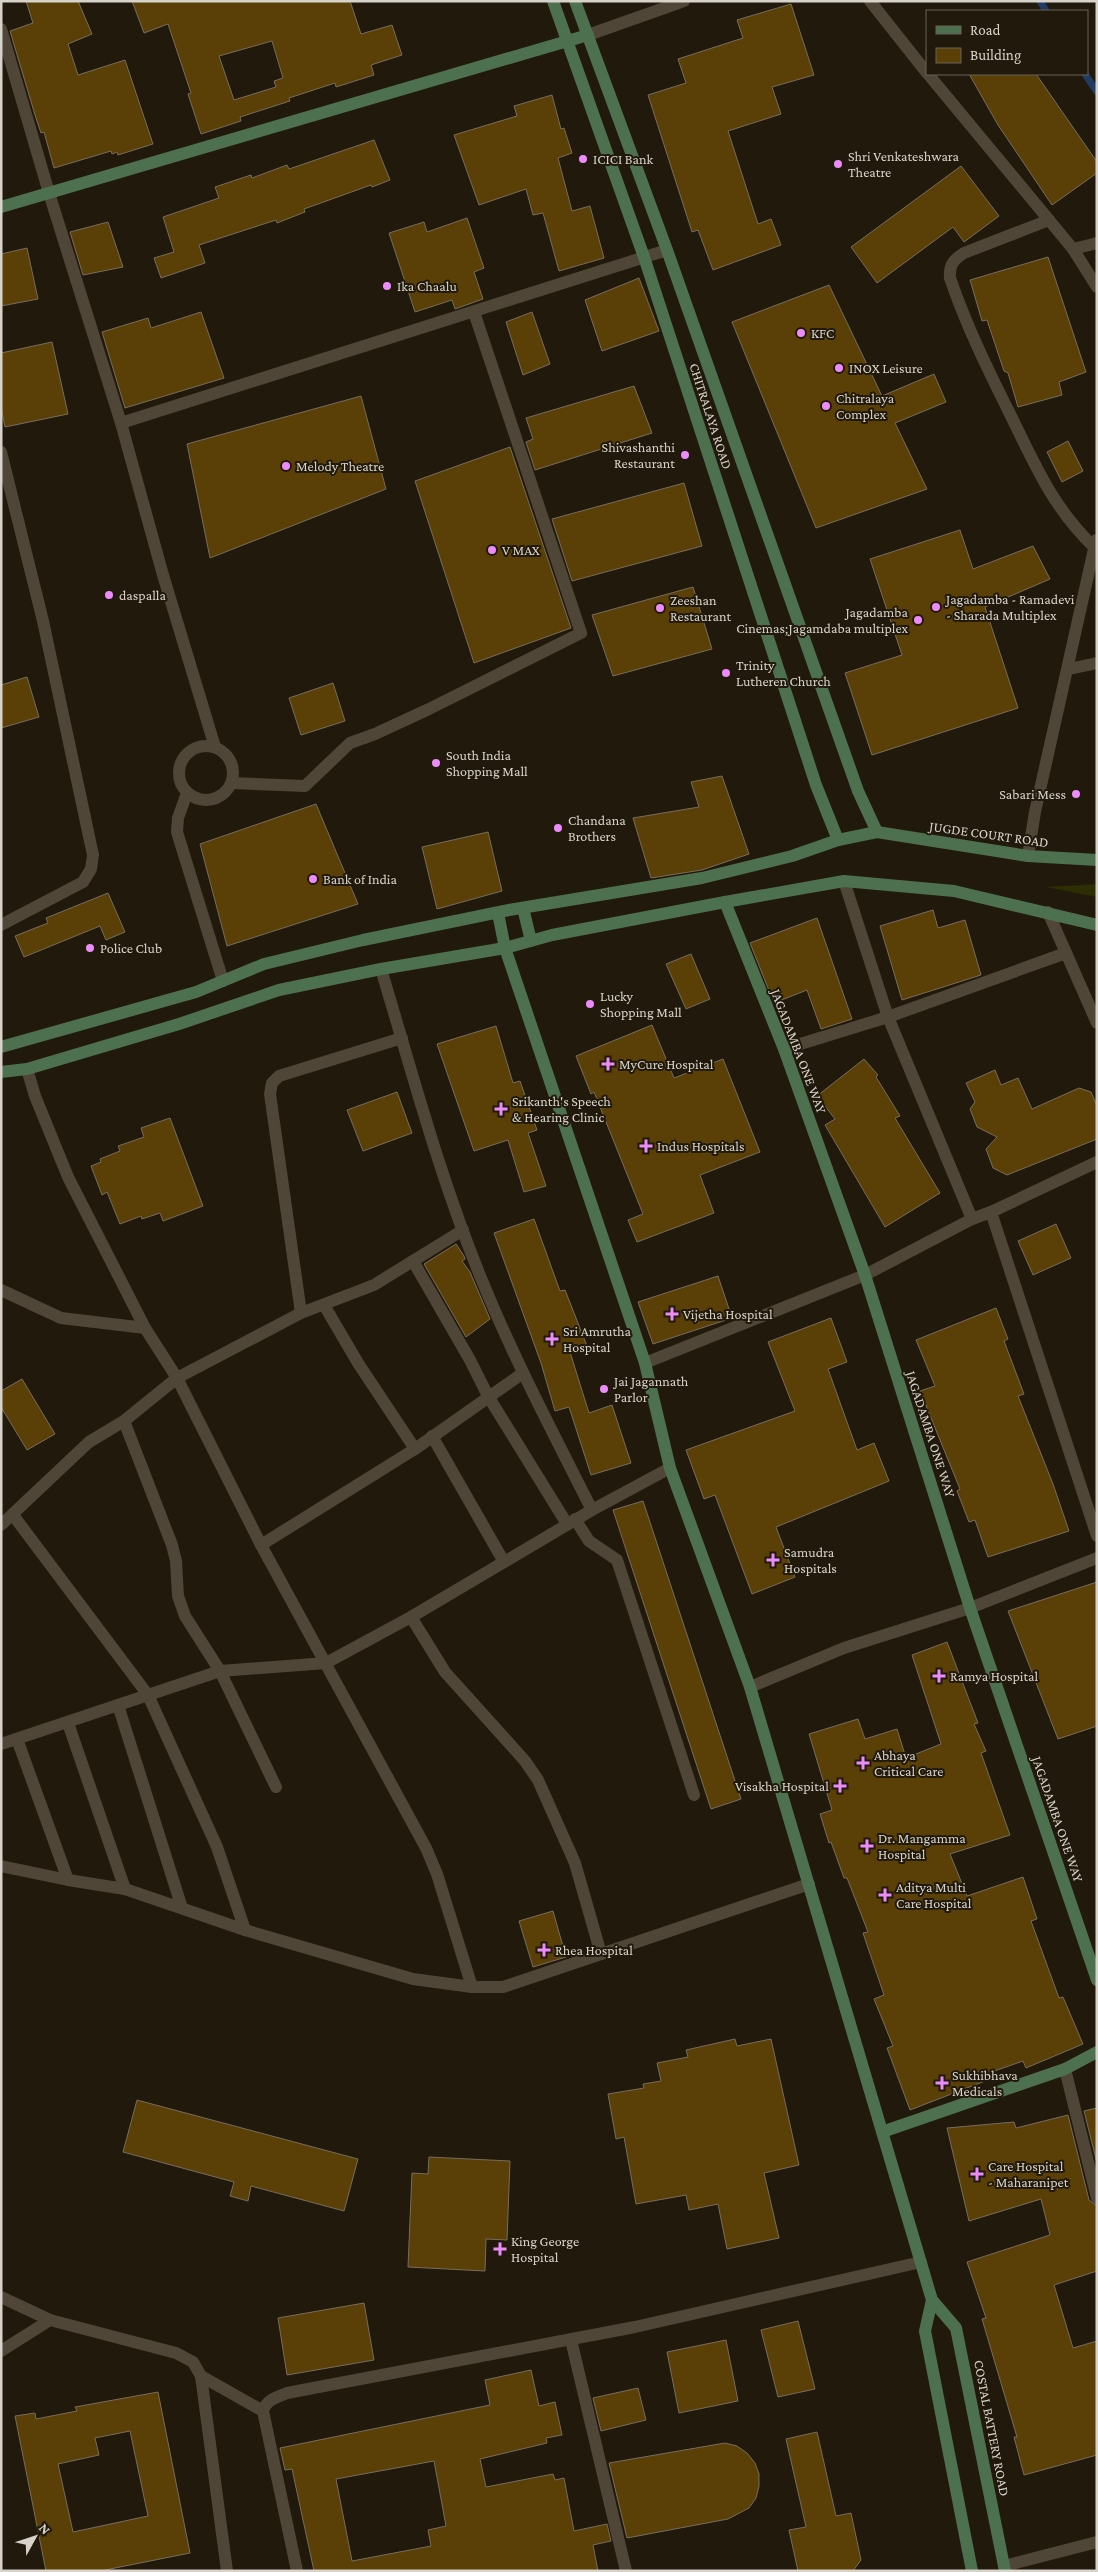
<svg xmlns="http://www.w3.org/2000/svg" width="1098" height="2572" viewBox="0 0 1098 2572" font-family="'Crimson Pro',serif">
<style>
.green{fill:#2d2e03}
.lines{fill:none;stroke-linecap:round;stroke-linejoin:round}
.stream{stroke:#213c64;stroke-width:7}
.building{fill:#5a4007;stroke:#776d5d;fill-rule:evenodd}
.street{stroke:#4f4637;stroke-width:12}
.secondary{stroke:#4d714f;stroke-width:12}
.poi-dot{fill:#ec8cfa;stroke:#21190c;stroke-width:2}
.labels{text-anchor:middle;stroke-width:4;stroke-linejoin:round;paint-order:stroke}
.poi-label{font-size:14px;fill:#d8d3ca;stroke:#21190c;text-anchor:start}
.street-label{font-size:14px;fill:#d8d3ca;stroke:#21190c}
</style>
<rect width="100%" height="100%" fill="#21190c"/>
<!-- green -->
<path class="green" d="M1097,884V897L1046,887Z"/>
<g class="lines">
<!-- stream -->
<g class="stream">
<path d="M1040,1L1046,11"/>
<path d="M1085,74L1097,92"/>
</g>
</g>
<!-- building -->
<g class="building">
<path d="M26,1H78L92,34L68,44L78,75L125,60L153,144L118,155L117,152L112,154L111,151L54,168L44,132L41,133L35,115L10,31L33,23Z"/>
<path d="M132,1H350L361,34L392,25L402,55L371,65L374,75L336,87L335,83L289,98L290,101L240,117L241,121L201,134L188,94L191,93L168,24L144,33ZM272,41L283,78L274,81L276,87L234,100L219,56Z"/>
<path d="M791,4L814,75L772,87L781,114L728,131L758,224L771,219L781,245L713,270L698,230L692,232L648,95L686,83L678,59L743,38L737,20Z"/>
<path d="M969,74H1036L1097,162V173L1052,205L998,125Z"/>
<path d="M552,95L561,129L564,128L572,153L558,158L572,211L590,206L604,258L559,271L543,213L533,215L526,189L479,205L454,135L517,116L514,106Z"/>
<path d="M374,140L390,180L372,187L371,185L304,209L305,212L277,223L276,220L199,245L205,263L161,278L154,258L174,252L163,217L219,198L215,187L251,175L252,178L287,165L289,169Z"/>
<path d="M961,166L999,216L964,242L953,227L877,283L851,247Z"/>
<path d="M467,218L484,268L474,272L483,299L455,309L452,300L415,312L389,233L424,222L427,232Z"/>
<path d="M108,222L123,267L83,275L70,232Z"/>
<path d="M27,248L38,299L1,306V254Z"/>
<path d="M1048,257L1086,372L1059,382L1062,395L1018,407L1008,373L1004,371L987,320L982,321L970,280Z"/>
<path d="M639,278L659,331L602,351L585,300Z"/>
<path d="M829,285L882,396L934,374L946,402L895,423L927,489L816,528L732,322Z"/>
<path d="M201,312L224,378L125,408L102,332L148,318L151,328Z"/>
<path d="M532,312L550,364L523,375L506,322Z"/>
<path d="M52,342L68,414L5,427L1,408V353Z"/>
<path d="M634,386L652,433L535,470L526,442L533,439L526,418Z"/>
<path d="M361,396L386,489L210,558L187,444Z"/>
<path d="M1068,441L1083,471L1062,482L1047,452Z"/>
<path d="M510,447L571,628L474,663L415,481Z"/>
<path d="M684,483L702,546L572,581L552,519Z"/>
<path d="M960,530L973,569L1033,546L1050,579L985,607L1018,708L872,755L845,673L902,655L870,559Z"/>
<path d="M693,587L712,649L613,676L592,615Z"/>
<path d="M27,677L39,717L1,728V685Z"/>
<path d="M333,683L345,721L301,735L289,698Z"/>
<path d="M722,776L749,854L702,870L651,878L633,818L699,807L691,782Z"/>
<path d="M316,804L358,904L227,946L200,844Z"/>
<path d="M488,832L502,891L437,909L422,847Z"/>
<path d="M108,893L125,932L106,940L100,926L24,957L15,936L48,923L46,918Z"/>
<path d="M933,910L938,928L965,920L981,975L902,1000L880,926Z"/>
<path d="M817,918L852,1019L821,1029L807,990L774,1003L750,943Z"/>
<path d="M691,954L710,999L686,1009L666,964Z"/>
<path d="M652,1025L674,1078L723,1059L760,1152L700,1175L714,1213L637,1242L628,1220L643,1214L594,1092L591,1094L576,1056Z"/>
<path d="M496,1026L513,1083L520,1081L537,1130L528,1133L546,1186L524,1192L508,1140L474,1151L437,1044Z"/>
<path d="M864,1059L878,1075L876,1077L900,1116L895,1118L940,1193L885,1227L825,1125L835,1119L817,1096Z"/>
<path d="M995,1070L1001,1085L1018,1078L1032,1109L1079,1088L1091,1092L1097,1106V1139L1007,1175L993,1168L986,1149L997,1137L977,1127L970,1109L975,1102L966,1083Z"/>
<path d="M397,1092L412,1133L363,1151L347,1110Z"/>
<path d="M170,1118L203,1206L163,1221L160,1213L142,1219L141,1216L120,1224L107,1192L102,1195L91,1166L101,1162L100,1159L120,1151L118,1146L144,1137L141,1128Z"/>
<path d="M534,1219L560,1291L565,1290L587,1346L570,1352L589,1413L612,1405L631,1463L591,1475L569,1407L555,1411L541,1363L494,1233Z"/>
<path d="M1056,1224L1071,1258L1033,1275L1018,1241Z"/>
<path d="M456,1244L464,1256L465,1259L462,1261L470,1272L490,1319L466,1337L424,1264Z"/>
<path d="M718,1276L732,1318L653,1344L638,1302Z"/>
<path d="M996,1308L1008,1339L1004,1341L1024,1394L1018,1396L1053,1484L1069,1531L988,1557L975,1520L969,1522L957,1491L960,1489L920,1391L935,1386L916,1340Z"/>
<path d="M831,1318L847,1362L828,1369L857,1450L874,1443L889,1481L776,1527L795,1577L752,1594L715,1495L704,1499L686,1450L795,1411L768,1342Z"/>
<path d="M22,1379L55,1434L27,1450L1,1407V1391Z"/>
<path d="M643,1501L741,1799L711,1809L613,1510Z"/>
<path d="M1097,1582V1726L1058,1739L1008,1611Z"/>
<path d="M947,1642L978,1723L974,1724L986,1751L981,1753L1010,1835L950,1854L967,1896L1023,1877L1037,1919L1031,1921L1059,1998L1063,1997L1083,2044L1026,2068L1023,2061L983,2075L985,2081L910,2110L887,2048L893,2046L874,1999L884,1995L863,1933L868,1932L847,1878H844L831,1842L829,1843L820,1814L832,1810L809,1734L858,1719L865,1739L897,1729L906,1758L941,1744L912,1655Z"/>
<path d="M553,1911L566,1957L533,1967L519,1921Z"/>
<path d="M735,2039L737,2046L771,2039L799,2165L764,2173L779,2238L727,2249L718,2204L689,2210L686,2195L636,2204L624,2137L616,2139L608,2094L644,2088L643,2084L661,2081L657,2063L688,2057L686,2050Z"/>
<path d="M137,2100L358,2159L344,2211L251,2186L248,2201L230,2196L234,2182L123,2152Z"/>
<path d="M1097,2108V2163L1084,2111Z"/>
<path d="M1068,2115L1089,2200L1097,2206V2271L1054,2285L1073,2348L1097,2341V2455L1024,2475L1014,2437H1017L982,2319L986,2318L967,2262L1050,2235L1041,2199L969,2221L947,2128L1014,2122L1016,2128Z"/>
<path d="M429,2157L510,2161L507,2240L486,2239L485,2271L408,2267L412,2173L428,2174Z"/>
<path d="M364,2303L374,2360L287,2375L278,2318Z"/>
<path d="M798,2321L815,2389L778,2397L761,2330Z"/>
<path d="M726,2340L738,2401L679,2413L667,2352Z"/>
<path d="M531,2370L539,2406L555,2402L562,2435L546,2438L547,2443L480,2459L486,2487L553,2474L555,2480L564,2478L574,2531L607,2524L611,2541L593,2545L598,2571H314L292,2469L285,2470L280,2448L490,2405L485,2380ZM434,2461L446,2526L428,2530L431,2546L352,2561L336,2479Z"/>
<path d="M638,2388L646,2420L601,2431L593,2398Z"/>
<path d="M158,2392L190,2553L100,2571H46L15,2416L35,2413L36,2419L77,2411L75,2407ZM130,2431L148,2516L73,2532L58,2464L99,2455L95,2438Z"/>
<path d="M817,2432L836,2516L851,2513L861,2560L853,2571H798L789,2530L806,2527L786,2439Z"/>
<path d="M725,2443L737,2446L747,2453L755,2463L759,2474V2486L756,2498L749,2508L728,2519L627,2538L609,2463Z"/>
</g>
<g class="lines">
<!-- street -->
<g class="street">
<path d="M870,1L927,73"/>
<path d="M1,29L49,193L121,423L163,575L215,747"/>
<path d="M588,35L684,1"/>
<path d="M928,74L1073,249L1097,287"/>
<path d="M1049,220L964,253C953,260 949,265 950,278C966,325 988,370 1010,414C1035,465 1053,508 1095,548"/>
<path d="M1073,249L1097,243"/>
<path d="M121,423L667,250"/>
<path d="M1,452L43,621L93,855L91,869L83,882L1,925"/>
<path d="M1069,669L1097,663"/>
<circle cx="206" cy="773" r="27"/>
<path d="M232,783L305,786L350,743L375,734L429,709L581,633L474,312"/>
<path d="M187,793L178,818L177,832L223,981"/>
<path d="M1028,856L1035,812L1096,540"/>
<path d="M844,881L888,1017L972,1219"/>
<path d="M1048,912L1097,1023"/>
<path d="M381,969C412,1072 440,1178 481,1278C513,1357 553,1433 592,1510"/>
<path d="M784,1049L888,1017L1066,953"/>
<path d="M27,1069L35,1096L68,1177L145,1328L177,1378L261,1545L426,1848L437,1874L472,1987"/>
<path d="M991,1212L1097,1536"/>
<path d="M413,1261L470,1360L488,1396L567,1524"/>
<path d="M1,1290L61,1318L145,1328"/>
<path d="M324,1305L358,1363L415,1449"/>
<path d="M301,1313L270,1094L272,1083L279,1076L402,1038"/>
<path d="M645,1363L865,1275L972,1219L991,1212L1097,1162"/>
<path d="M124,1421L172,1545L176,1561L178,1596L185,1616L220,1671L276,1787"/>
<path d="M432,1436L504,1562"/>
<path d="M13,1515L148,1695L217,1847L245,1930"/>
<path d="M575,1519L589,1541L617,1560L694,1795"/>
<path d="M1,1525L89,1442L124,1421L177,1378L301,1313L374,1285L463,1230"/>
<path d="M261,1545L415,1449L523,1373"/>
<path d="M411,1617L445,1672L525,1761L538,1780L575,1863L601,1954"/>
<path d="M750,1687L844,1648L970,1608L1097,1558"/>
<path d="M118,1705L182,1908"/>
<path d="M68,1723L125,1889"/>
<path d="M17,1739L68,1880"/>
<path d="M1,1744L220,1671L326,1663L411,1617L592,1510L670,1468"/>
<path d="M1,1866L68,1880L125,1889L245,1930L413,1979L472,1987H503L809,1884"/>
<path d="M1065,2069L1097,2198"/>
<path d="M1,2297L50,2320"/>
<path d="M571,2340L626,2571"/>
<path d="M1,2351L50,2320L176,2353L193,2362L201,2376L227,2571"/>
<path d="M201,2376L263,2411"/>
<path d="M1004,2566L1097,2542"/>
<path d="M297,2571L263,2411C266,2400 277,2397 287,2393L635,2327L921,2262"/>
</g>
<!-- secondary -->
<g class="secondary">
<path d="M553,1L644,257L816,785L838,840"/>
<path d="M575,1L667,250L858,791L877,832"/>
<path d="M1,207L588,35"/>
<path d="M725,902L784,1049L865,1275L970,1608L1097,1980"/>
<path d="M523,908L531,941"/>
<path d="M498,913L505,948L645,1363L670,1468L750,1687L932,2300L956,2328L1005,2571"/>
<path d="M1,1047L196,992L264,964L363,940L509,910L702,878L792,856L838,840L877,832L1028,856L1097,860"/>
<path d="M1,1072L27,1069L179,1024L279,990L381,969L505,948L552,935L725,902L844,881L954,891L1097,925"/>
<path d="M882,2132L1065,2069L1097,2052"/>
<path d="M932,2300L925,2331L972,2571"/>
</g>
</g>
<!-- markers -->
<g class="poi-dot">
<circle cx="583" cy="159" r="5"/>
<circle cx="838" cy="164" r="5"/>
<circle cx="387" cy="286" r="5"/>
<circle cx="801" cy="333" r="5"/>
<circle cx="839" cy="368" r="5"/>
<circle cx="826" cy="406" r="5"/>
<circle cx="685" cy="455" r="5"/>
<circle cx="286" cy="466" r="5"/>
<circle cx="492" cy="550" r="5"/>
<circle cx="109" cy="595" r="5"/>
<circle cx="936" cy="607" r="5"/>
<circle cx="660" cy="608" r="5"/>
<circle cx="918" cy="620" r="5"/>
<circle cx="726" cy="673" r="5"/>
<circle cx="436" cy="763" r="5"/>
<circle cx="1076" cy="794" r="5"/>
<circle cx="558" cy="828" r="5"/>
<circle cx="313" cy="879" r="5"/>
<circle cx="90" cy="948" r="5"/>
<circle cx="590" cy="1004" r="5"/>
<path d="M605.5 1056.5h5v5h5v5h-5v5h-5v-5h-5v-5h5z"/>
<path d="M498.5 1101.5h5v5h5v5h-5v5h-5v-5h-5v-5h5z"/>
<path d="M643.5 1138.5h5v5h5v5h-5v5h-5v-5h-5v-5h5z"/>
<path d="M669.5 1306.5h5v5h5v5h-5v5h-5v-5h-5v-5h5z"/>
<path d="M549.5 1331.5h5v5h5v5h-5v5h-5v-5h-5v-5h5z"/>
<circle cx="604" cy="1389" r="5"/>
<path d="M770.5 1552.5h5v5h5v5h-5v5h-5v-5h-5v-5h5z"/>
<path d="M936.5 1668.5h5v5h5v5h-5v5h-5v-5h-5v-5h5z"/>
<path d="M860.5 1755.5h5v5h5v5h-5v5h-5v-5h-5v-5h5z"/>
<path d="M837.5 1778.5h5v5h5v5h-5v5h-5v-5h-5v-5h5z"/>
<path d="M864.5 1838.5h5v5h5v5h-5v5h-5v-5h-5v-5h5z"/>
<path d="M882.5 1887.5h5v5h5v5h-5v5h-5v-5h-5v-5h5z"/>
<path d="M541.5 1942.5h5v5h5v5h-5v5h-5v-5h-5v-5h5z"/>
<path d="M939.5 2075.5h5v5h5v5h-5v5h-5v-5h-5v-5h5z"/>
<path d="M974.5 2166.5h5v5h5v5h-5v5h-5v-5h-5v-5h5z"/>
<path d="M497.5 2241.5h5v5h5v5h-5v5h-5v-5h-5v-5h5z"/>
</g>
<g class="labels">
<!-- poi labels -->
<g class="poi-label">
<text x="848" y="161">Shri Venkateshwara<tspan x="848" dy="16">Theatre</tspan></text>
<text x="593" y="164">ICICI Bank</text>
<text x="397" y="291">Ika Chaalu</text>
<text x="811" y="338">KFC</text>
<text x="849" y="373">INOX Leisure</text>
<text x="836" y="403">Chitralaya<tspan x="836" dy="16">Complex</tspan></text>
<text x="675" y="452" text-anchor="end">Shivashanthi<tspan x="675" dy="16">Restaurant</tspan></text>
<text x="296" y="471">Melody Theatre</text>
<text x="502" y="555">V MAX</text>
<text x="119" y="600">daspalla</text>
<text x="946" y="604">Jagadamba - Ramadevi<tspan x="946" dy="16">- Sharada Multiplex</tspan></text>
<text x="670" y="605">Zeeshan<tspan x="670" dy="16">Restaurant</tspan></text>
<text x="908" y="617" text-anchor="end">Jagadamba<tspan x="908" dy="16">Cinemas;Jagamdaba multiplex</tspan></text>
<text x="736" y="670">Trinity<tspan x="736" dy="16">Lutheren Church</tspan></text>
<text x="446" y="760">South India<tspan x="446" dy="16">Shopping Mall</tspan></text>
<text x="1066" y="799" text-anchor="end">Sabari Mess</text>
<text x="568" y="825">Chandana<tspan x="568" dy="16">Brothers</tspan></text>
<text x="323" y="884">Bank of India</text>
<text x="100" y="953">Police Club</text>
<text x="600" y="1001">Lucky<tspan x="600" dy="16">Shopping Mall</tspan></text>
<text x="619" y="1069">MyCure Hospital</text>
<text x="512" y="1106">Srikanth's Speech<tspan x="512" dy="16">&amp; Hearing Clinic</tspan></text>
<text x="657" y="1151">Indus Hospitals</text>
<text x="683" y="1319">Vijetha Hospital</text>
<text x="563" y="1336">Sri Amrutha<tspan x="563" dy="16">Hospital</tspan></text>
<text x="614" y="1386">Jai Jagannath<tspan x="614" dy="16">Parlor</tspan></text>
<text x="784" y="1557">Samudra<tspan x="784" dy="16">Hospitals</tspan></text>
<text x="950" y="1681">Ramya Hospital</text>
<text x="874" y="1760">Abhaya<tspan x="874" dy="16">Critical Care</tspan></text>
<text x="829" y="1791" text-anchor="end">Visakha Hospital</text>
<text x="878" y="1843">Dr. Mangamma<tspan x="878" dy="16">Hospital</tspan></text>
<text x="896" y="1892">Aditya Multi<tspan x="896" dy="16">Care Hospital</tspan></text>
<text x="555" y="1955">Rhea Hospital</text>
<text x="952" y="2080">Sukhibhava<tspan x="952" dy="16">Medicals</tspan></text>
<text x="988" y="2171">Care Hospital<tspan x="988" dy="16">- Maharanipet</tspan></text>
<text x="511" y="2246">King George<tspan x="511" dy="16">Hospital</tspan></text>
</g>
<!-- street labels -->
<g class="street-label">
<text transform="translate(711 416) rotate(72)" y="5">CHITRALAYA ROAD</text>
<text transform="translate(989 834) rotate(8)" y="5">JUGDE COURT ROAD</text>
<text transform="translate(799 1051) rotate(69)" y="5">JAGADAMBA ONE WAY</text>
<text transform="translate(931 1434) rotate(72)" y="5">JAGADAMBA ONE WAY</text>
<text transform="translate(1058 1819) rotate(71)" y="5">JAGADAMBA ONE WAY</text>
<text transform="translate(992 2428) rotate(79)" y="5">COSTAL BATTERY ROAD</text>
</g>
</g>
<!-- border -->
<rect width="1098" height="2572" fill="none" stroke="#d8d3ca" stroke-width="5"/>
<!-- legend -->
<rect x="926" y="10" width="162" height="65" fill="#21190c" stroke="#6a6358"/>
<rect x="936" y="26" width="25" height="8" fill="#4d714f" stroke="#6a6358"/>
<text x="970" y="35" font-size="15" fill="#d8d3ca">Road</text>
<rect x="936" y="48" width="25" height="15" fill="#5a4007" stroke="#6a6358"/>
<text x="970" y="60" font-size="15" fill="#d8d3ca">Building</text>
<!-- north arrow -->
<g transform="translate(35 2537) rotate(50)" stroke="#21190c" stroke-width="4" paint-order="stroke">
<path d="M0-4L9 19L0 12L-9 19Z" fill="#d8d3ca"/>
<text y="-8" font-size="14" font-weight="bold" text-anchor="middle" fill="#d8d3ca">N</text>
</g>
</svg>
